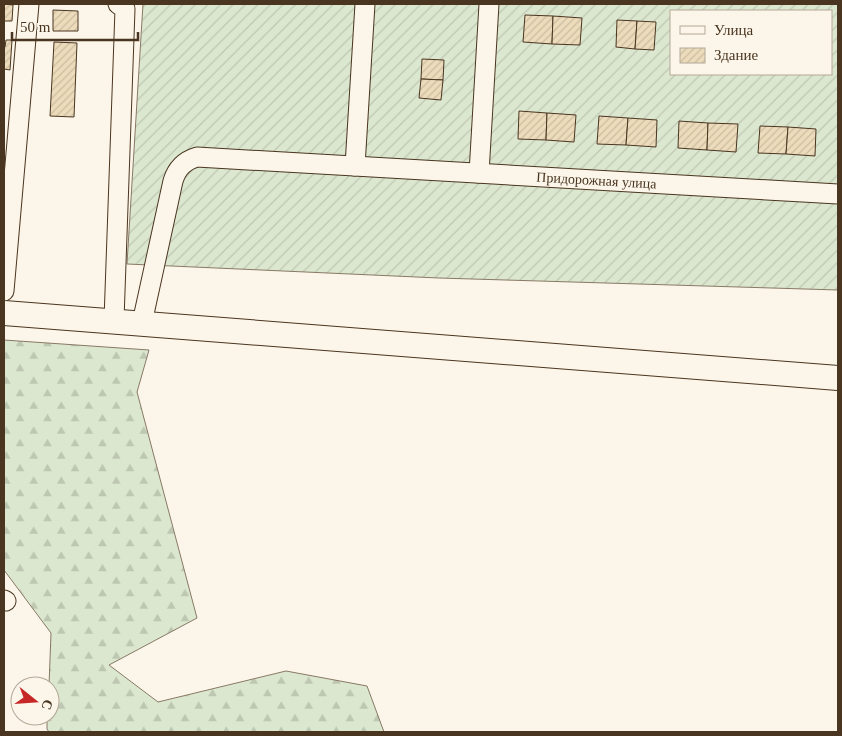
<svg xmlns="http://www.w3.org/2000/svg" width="842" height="736" viewBox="0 0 842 736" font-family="'Times New Roman',serif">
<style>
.forest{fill:url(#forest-firs);stroke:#887966}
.garden{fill:url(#garden-furrows);stroke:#887966;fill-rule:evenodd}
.building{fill:url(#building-hatch);stroke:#4a3520}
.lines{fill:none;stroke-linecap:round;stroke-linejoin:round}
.minor-casing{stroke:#4a3520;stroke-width:21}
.major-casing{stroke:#4a3520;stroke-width:26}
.minor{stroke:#fbf6e9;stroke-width:19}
.major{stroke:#fbf6e9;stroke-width:24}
.labels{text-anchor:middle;stroke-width:4;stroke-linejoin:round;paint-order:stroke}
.street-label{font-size:14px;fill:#4a3520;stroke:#fbf6e9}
</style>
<defs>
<pattern id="forest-firs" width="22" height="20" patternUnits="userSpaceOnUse" patternTransform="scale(1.25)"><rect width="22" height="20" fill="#dce7d0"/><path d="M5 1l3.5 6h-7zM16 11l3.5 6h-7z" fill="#bec7b2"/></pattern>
<pattern id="garden-furrows" width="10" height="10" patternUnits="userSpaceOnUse" patternTransform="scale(1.25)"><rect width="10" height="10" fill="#dce7d0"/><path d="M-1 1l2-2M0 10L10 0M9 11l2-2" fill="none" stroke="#bec7b2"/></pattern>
<pattern id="building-hatch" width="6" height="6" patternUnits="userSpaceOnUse" patternTransform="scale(1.25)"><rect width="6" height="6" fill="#ecdcbc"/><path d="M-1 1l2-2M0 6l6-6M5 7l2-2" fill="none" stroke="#ccbda1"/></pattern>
</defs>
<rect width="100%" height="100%" fill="#fbf6e9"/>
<!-- forest -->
<path class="forest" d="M4,340L149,350L137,392L197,618L109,665L158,702L286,671L367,686L384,732H49L47,729V716H50V686H49L51,633L4,570Z"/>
<!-- garden -->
<path class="garden" d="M143,4H838V290L439,278L127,264ZM671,11H831V74H671Z"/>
<!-- building -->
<g class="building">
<path d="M4,4L13,5L12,21H4Z"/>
<path d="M53,10L78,11V31H53Z"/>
<path d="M525,15L553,16L552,44L523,42Z"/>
<path d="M553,16L582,18L580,45L552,44Z"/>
<path d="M617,20L637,21L635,49L616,47Z"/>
<path d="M637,21L656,22L654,50L635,49Z"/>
<path d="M6,40H12L10,70L4,69V46L5,47Z"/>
<path d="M54,42L77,43L74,117L50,116Z"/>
<path d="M422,59L444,60L443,80L421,79Z"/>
<path d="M421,79L443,80L441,100L419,98Z"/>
<path d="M519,111L547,113L546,140L518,139Z"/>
<path d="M547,113L576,115L574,142L546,140Z"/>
<path d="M599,116L628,118L626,145L597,144Z"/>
<path d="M628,118L657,120L656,147L626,145Z"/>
<path d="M679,121L708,123L707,150L678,148Z"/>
<path d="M708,123L738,124L736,152L707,150Z"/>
<path d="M760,126L788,127L786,154L758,153Z"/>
<path d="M788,127L816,129L815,156L786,154Z"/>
</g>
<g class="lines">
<defs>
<g id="minor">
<path d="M355,166L365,4"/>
<path d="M479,173L489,4"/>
<path d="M4,291L29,4"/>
<path d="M114,320L125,9L118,4"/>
<path id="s1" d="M142,323L173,181C177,168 184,161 197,157L838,194"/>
<path d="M4,600L6,601"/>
</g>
<path id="major" d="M4,313L838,378"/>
</defs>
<!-- minor casing -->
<use href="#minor" class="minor-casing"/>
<!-- major casing -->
<use href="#major" class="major-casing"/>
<!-- minor -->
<use href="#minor" class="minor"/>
<!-- major -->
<use href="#major" class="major"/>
</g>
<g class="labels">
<!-- street labels -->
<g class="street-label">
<text dy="5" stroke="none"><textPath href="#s1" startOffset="581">Придорожная улица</textPath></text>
</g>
</g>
<!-- border -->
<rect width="842" height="736" fill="none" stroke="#4a3520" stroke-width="10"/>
<!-- legend -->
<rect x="670" y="10" width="162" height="65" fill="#fbf6e9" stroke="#b4a999"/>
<rect x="680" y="26" width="25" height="8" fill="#fbf6e9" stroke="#b4a999"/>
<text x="714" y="35" font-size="15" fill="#4a3520">Улица</text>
<rect x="680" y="48" width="25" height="15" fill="url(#building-hatch)" stroke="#b4a999"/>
<text x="714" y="60" font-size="15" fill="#4a3520">Здание</text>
<!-- north arrow -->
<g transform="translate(35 701) rotate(107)"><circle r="24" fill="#fbf6e9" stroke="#b4a999"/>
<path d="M0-4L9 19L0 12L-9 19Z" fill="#c62828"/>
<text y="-8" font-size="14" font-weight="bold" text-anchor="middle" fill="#4a3520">С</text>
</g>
<!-- scale -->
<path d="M12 32v8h126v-8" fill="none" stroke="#4a3520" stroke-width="2.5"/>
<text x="20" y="32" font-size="15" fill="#4a3520" stroke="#fbf6e9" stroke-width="4" paint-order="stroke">50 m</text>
</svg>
